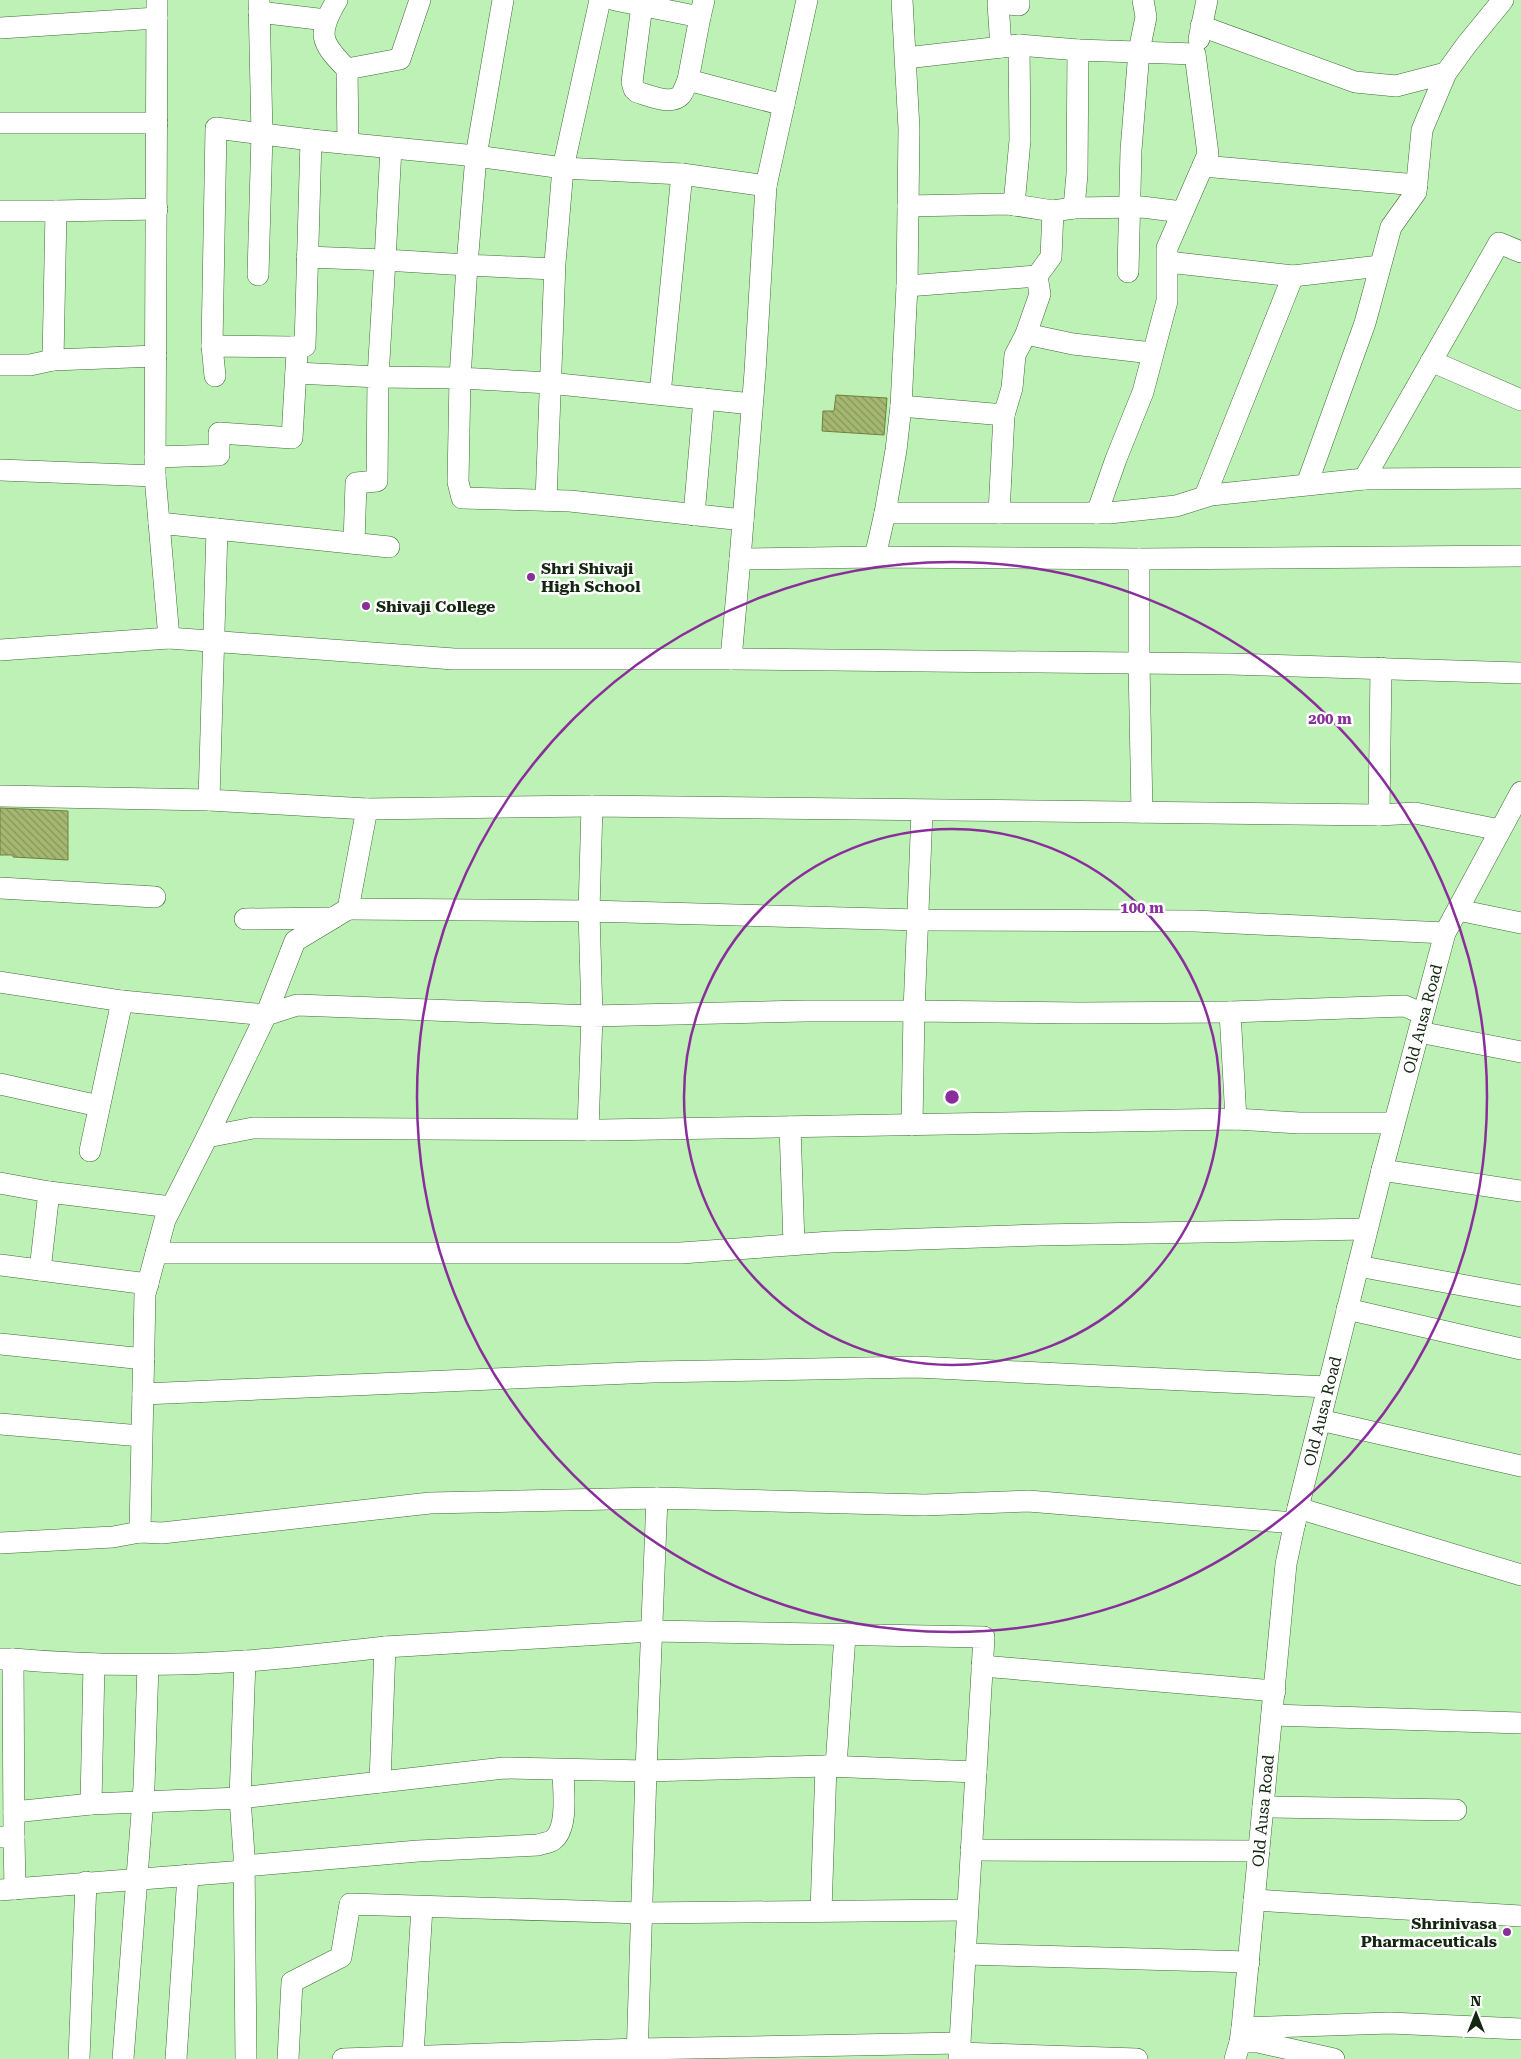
<svg xmlns="http://www.w3.org/2000/svg" width="1521" height="2059" viewBox="0 0 1521 2059" font-family="'Roboto Serif',serif">
<style>
.building{fill:url(#building-back-hatch);stroke:#70803c}
.lines{fill:none;stroke-linecap:round;stroke-linejoin:round}
.minor-casing{stroke:#3e6b36;stroke-width:22}
.minor{stroke:#fff;stroke-width:21}
.ring{fill:none;stroke:#892e9a;stroke-width:2.5}
.poi-dot{fill:#892e9a;stroke:#fff;stroke-width:2}
.labels{text-anchor:middle;stroke-width:5;stroke-linejoin:round;paint-order:stroke}
.poi-label{font-size:16px;font-weight:bold;fill:#132610;stroke:#fff;text-anchor:start}
.street-label{font-size:16px;fill:#132610;stroke:#fff}
.centre{fill:#892e9a;stroke:#fff;stroke-width:2.5}
.ring-label{font-size:15px;text-anchor:middle;font-weight:bold;fill:#892e9a;stroke:#fff;stroke-width:5;stroke-linejoin:round;paint-order:stroke}
</style>
<defs>
<pattern id="building-back-hatch" width="6" height="6" patternUnits="userSpaceOnUse" patternTransform="scale(1.25)"><rect width="6" height="6" fill="#a5b872"/><path d="M-1 5l2 2M0 0l6 6M5-1l2 2" fill="none" stroke="#85955c"/></pattern>
</defs>
<rect width="100%" height="100%" fill="#bef1b5"/>
<!-- building -->
<g class="building">
<path d="M836,395L887,398L884,435L822,431L823,411H834Z"/>
<path d="M0,808L68,811V860L13,857V855H0Z"/>
</g>
<g class="lines">
<defs>
<g id="minor">
<path d="M337,0C317,34 320,42 347,69L348,144"/>
<path d="M503,0L476,156L467,265L554,269"/>
<path d="M615,0L700,17L704,0"/>
<path d="M642,5L632,82L634,89L637,92C648,95 671,106 681,95C684,91 686,84 688,80L784,105"/>
<path d="M259,12L326,20"/>
<path d="M1201,26L1355,82L1396,86L1446,73"/>
<path d="M0,28L157,18"/>
<path d="M1199,39L1207,0"/>
<path d="M1019,45L1078,50"/>
<path d="M1001,47L998,3L1019,5V0"/>
<path d="M906,58L1019,45L1020,140L1014,205"/>
<path d="M347,69L400,59L420,0"/>
<path d="M688,80L700,17"/>
<path d="M0,123H157"/>
<path d="M311,140L476,156L563,168L682,174"/>
<path d="M391,148L385,260L467,265L460,378L549,383L752,404"/>
<path d="M1203,166L1417,185"/>
<path d="M766,186L807,0"/>
<path d="M908,206L1008,204L1053,211L1074,208L1142,207L1182,212"/>
<path d="M1074,208L1077,174L1078,50L1195,54L1208,154L1167,248V301L1143,392L1116,459L1097,513"/>
<path d="M0,211H56L53,360L156,356"/>
<path d="M56,211L157,209"/>
<path d="M307,257L385,260L378,377L460,378L458,482L462,498L570,501L743,520"/>
<path d="M1168,262L1293,276L1380,266"/>
<path d="M1128,272L1131,150L1139,51L1146,17L1143,0"/>
<path d="M258,275L262,134L259,0"/>
<path d="M907,286L1037,276"/>
<path d="M1026,334L1073,344L1152,353"/>
<path d="M212,346L216,128L311,140L305,346L292,347"/>
<path d="M1431,361L1521,400"/>
<path d="M0,365H30L53,360"/>
<path d="M296,373L378,377L377,481L356,483L354,543"/>
<path d="M660,394L682,174L766,186L755,372L740,559"/>
<path d="M901,406L1004,415L1012,388L1015,355L1026,334L1040,294L1037,276L1051,257L1053,211"/>
<path d="M155,457L219,455V433L292,438L297,352L292,347L212,346L215,376"/>
<path d="M0,470L155,476L169,638L454,659H731L1230,664L1521,673"/>
<path d="M155,476L157,0"/>
<path d="M1364,479L1499,243L1521,252"/>
<path d="M1307,484L1365,323L1391,227L1416,192L1422,130L1446,73L1467,44L1503,0"/>
<path d="M1205,496L1293,276"/>
<path d="M546,500L555,263L563,168L600,0"/>
<path d="M885,513L896,450L901,406L907,286L909,129L902,0"/>
<path d="M999,513L1004,415"/>
<path d="M694,515L704,399"/>
<path d="M159,523L389,547"/>
<path d="M217,529L209,800L367,809"/>
<path d="M875,557L885,513H1109L1176,506L1211,495L1364,479L1521,478"/>
<path d="M0,650L169,638"/>
<path d="M731,659L740,559L875,557L1139,559"/>
<path d="M0,796L209,800"/>
<path d="M1142,812L1139,663V559L1521,556"/>
<path d="M1379,815L1381,668"/>
<path d="M0,888L155,897"/>
<path d="M348,909L589,911L592,806L1379,815L1415,813L1500,830"/>
<path d="M1458,910L1521,923"/>
<path d="M245,919L333,918"/>
<path d="M0,982L122,1001"/>
<path d="M1419,1032L1521,1052"/>
<path d="M0,1084L99,1106"/>
<path d="M1236,1119L1230,1012L1405,1006L1423,1014"/>
<path d="M912,1125L914,1011L1080,1013L1230,1012"/>
<path d="M790,1127L794,1244"/>
<path d="M588,1130L592,1016L805,1011H914L922,811"/>
<path d="M207,1137L266,1015L297,1005L592,1016L589,911L919,920L1195,921L1445,933"/>
<path d="M90,1151L122,1001L266,1015L295,941L348,909L367,809L592,806"/>
<path d="M1382,1170L1521,1191"/>
<path d="M0,1183L49,1192"/>
<path d="M156,1253H681L831,1242L1039,1235L1367,1229"/>
<path d="M0,1265L148,1284"/>
<path d="M1358,1266L1521,1296"/>
<path d="M40,1270L49,1192L171,1207"/>
<path d="M1347,1309L1521,1349"/>
<path d="M0,1344L144,1359"/>
<path d="M143,1394L652,1372L916,1367L1327,1387"/>
<path d="M1320,1420L1521,1466"/>
<path d="M0,1424L141,1436"/>
<path d="M1298,1508L1521,1575"/>
<path d="M140,1532L145,1294L165,1220L207,1137L253,1128L601,1130L1236,1119L1299,1123H1394"/>
<path d="M0,1543L113,1537L140,1532L162,1533L430,1503L657,1498"/>
<path d="M13,1659C90,1666 168,1666 245,1661C292,1658 339,1652 385,1647"/>
<path d="M94,1664L91,1804L240,1798L245,1661"/>
<path d="M982,1666L1275,1691"/>
<path d="M1272,1715L1521,1723"/>
<path d="M836,1766L845,1635"/>
<path d="M380,1782L385,1647L652,1631L984,1637L959,2059"/>
<path d="M1263,1807L1456,1810"/>
<path d="M14,1812L91,1804"/>
<path d="M0,1837H14L13,1659H0"/>
<path d="M14,1837L15,1889"/>
<path d="M971,1850L1259,1851"/>
<path d="M244,1866L418,1851L538,1845C543,1843 549,1843 553,1840C569,1828 563,1788 563,1770"/>
<path d="M0,1890L244,1871"/>
<path d="M1254,1900L1521,1916"/>
<path d="M821,1911L826,1766L976,1772"/>
<path d="M965,1954L1249,1962"/>
<path d="M1242,2028L1390,2023L1521,2029"/>
<path d="M1240,2042H1258L1334,2059"/>
<path d="M959,2053L1137,2059"/>
<path d="M413,2055L422,1907"/>
<path d="M79,2059L86,1882"/>
<path d="M123,2059L144,1786L148,1665"/>
<path d="M176,2059L188,1875"/>
<path d="M246,2059L244,1855L240,1798L504,1768L646,1771L826,1766"/>
<path d="M288,2059L292,1982L341,1957L350,1904L642,1913L967,1910"/>
<path d="M343,2059L638,2049L960,2043"/>
<path d="M637,2059L646,1771L657,1498L924,1505L1028,1501L1295,1523"/>
<path id="s1" d="M1235,2059L1240,2042L1242,2028L1286,1564L1298,1508L1382,1170L1445,933L1521,792"/>
</g>
</defs>
<!-- minor casing -->
<use href="#minor" class="minor-casing"/>
<!-- minor -->
<use href="#minor" class="minor"/>
</g>
<!-- distance rings -->
<g class="ring">
<circle cx="952" cy="1097" r="268"/>
<circle cx="952" cy="1097" r="535"/>
</g>
<!-- markers -->
<g class="poi-dot">
<circle cx="531" cy="577" r="5"/>
<circle cx="366" cy="606" r="5"/>
<circle cx="1507" cy="1932" r="5"/>
</g>
<g class="labels">
<!-- poi labels -->
<g class="poi-label">
<text x="541" y="574">Shri Shivaji<tspan x="541" dy="18">High School</tspan></text>
<text x="376" y="612">Shivaji College</text>
<text x="1497" y="1929" text-anchor="end">Shrinivasa<tspan x="1497" dy="18">Pharmaceuticals</tspan></text>
</g>
<!-- street labels -->
<g class="street-label">
<text dy="6" stroke="none"><textPath href="#s1" startOffset="1060">Old Ausa Road</textPath></text>
<text dy="6" stroke="none"><textPath href="#s1" startOffset="655">Old Ausa Road</textPath></text>
<text dy="6" stroke="none"><textPath href="#s1" startOffset="250">Old Ausa Road</textPath></text>
</g>
</g>
<circle cx="952" cy="1097" r="8" class="centre"/>
<g class="ring-label">
<text x="1330" y="724">200 m</text>
<text x="1142" y="913">100 m</text>
</g>
<!-- north arrow -->
<g transform="translate(1476 2014)" stroke="#ffffff" stroke-width="4" paint-order="stroke">
<path d="M0-4L9 19L0 12L-9 19Z" fill="#132610"/>
<text y="-8" font-size="14" font-weight="bold" text-anchor="middle" fill="#132610">N</text>
</g>
</svg>
